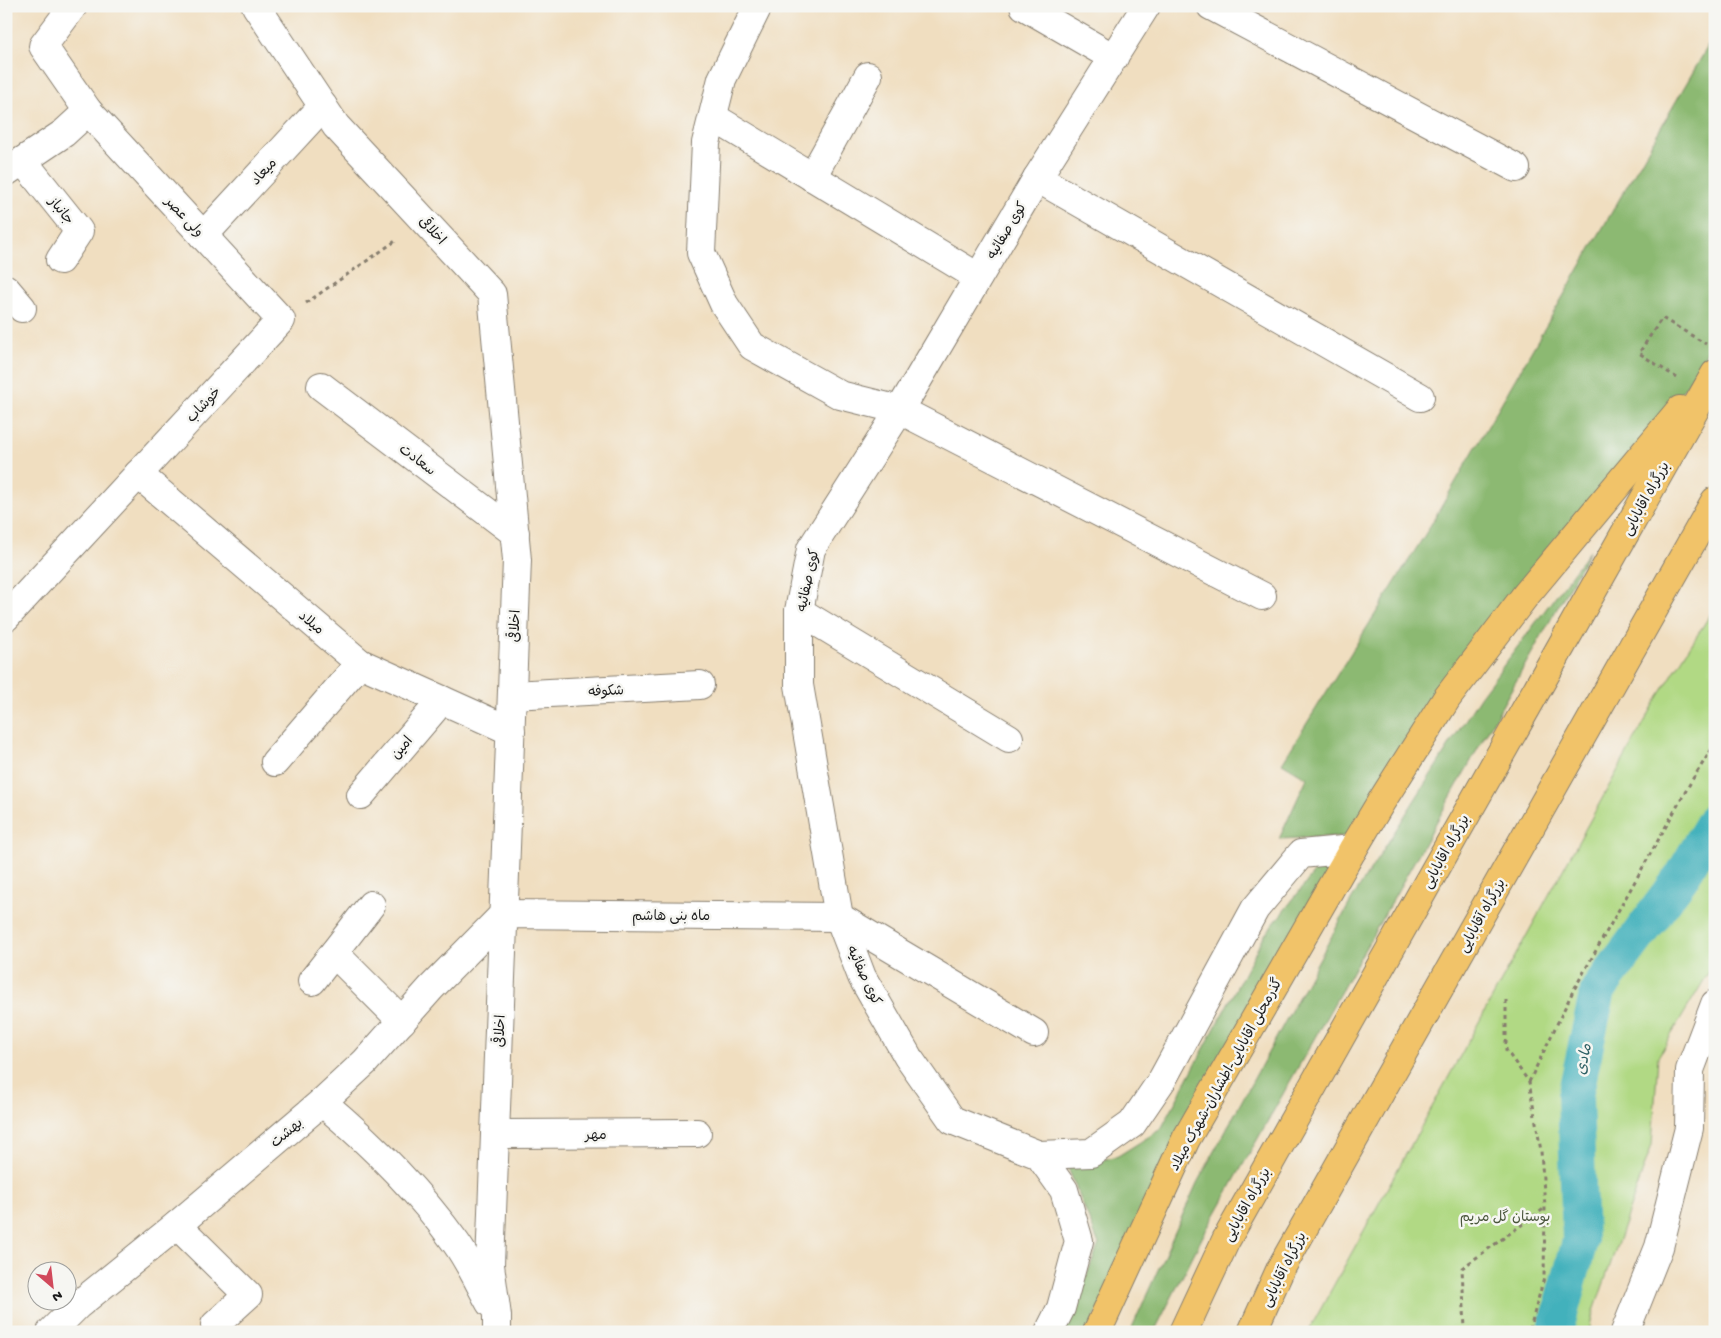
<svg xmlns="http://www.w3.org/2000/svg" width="1721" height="1338" viewBox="0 0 1721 1338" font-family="'Gochi Hand','Playpen Sans Arabic',sans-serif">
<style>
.green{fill:#b1d984;stroke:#667a50}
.forest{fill:#8cb972;stroke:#546a47}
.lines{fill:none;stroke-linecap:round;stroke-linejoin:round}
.canal{stroke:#42b1bc;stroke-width:36}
.minor-casing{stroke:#867d6e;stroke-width:30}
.major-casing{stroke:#867d6e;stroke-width:30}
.highway-casing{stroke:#867d6e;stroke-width:30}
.path{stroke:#867d6e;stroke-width:3;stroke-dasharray:4 4;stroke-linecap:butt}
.minor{stroke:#fff;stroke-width:28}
.major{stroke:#f1c369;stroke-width:28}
.highway{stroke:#f1c369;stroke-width:28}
.labels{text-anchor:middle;stroke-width:5;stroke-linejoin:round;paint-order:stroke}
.street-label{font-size:14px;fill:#1c1c1c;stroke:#f6f6f2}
.park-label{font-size:14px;fill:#49553b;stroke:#f6f6f2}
.water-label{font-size:15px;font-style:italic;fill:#2d5f64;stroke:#f6f6f2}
</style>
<rect width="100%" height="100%" fill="#f6f6f2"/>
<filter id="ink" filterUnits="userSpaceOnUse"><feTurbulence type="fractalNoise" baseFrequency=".02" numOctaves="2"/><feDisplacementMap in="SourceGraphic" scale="10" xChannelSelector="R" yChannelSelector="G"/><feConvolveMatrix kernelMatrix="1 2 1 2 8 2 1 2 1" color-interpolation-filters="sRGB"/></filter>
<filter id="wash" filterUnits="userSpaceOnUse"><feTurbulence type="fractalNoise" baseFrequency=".0096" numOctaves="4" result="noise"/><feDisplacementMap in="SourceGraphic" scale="20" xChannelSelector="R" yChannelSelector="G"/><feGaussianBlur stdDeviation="1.12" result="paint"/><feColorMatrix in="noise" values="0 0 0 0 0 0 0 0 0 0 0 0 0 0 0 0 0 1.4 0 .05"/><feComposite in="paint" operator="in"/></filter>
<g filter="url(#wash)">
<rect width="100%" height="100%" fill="#f0dec0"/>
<!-- green -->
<path class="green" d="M1715,607V962L1658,1057L1652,1145L1592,1317L1589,1332H1308L1657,699Z"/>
<!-- forest -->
<g class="forest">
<path d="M1715,34V338L1687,385L1569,525L1346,836L1279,839L1307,778L1282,763L1426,533Z"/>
<path d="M1590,550L1204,1234L1154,1332H1130L1197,1183L1352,899L1480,697Z"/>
<path d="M1334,862L1087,1332H1064L1099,1244L1068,1168L1118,1156L1161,1129L1264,936L1317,869Z"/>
</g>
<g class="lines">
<!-- canal -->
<path class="canal" d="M1555,1332L1580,1241L1575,1096L1598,990L1681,878L1715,820"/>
</g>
</g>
<g filter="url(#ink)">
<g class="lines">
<defs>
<g id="minor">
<path d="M256,6L336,126L492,294L517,560L490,1265L497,1316V1332"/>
<path d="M758,6L722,79L706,143L701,253L724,304L752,346L840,395L900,410L1262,596"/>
<path d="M1024,6L1114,58"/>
<path d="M1146,6L1037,178L900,410L811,549L799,611V685L839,917L862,977L908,1057L952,1120L1039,1155L1091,1153L1132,1124L1162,1080L1255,909L1301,854L1353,849"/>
<path d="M1211,6L1516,168"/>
<path d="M713,117L978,277"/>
<path d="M23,161L79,231L60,260"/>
<path d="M6,172L64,133L88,111"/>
<path d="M812,177L868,76"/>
<path d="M1037,178L1420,397"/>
<path d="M203,236L323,106"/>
<path d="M6,289L22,308"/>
<path d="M321,386L515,533"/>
<path d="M138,474L360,663L511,731"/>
<path d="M799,611L1009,738"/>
<path d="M6,617L281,320L88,111L43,46L73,6"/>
<path d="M512,695L700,685"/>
<path d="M275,762L360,663"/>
<path d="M361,795L442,700"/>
<path d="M334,953L402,1021"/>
<path d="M312,981L371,905"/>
<path d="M322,1102C372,1144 418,1190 456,1243C469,1261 479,1283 490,1303"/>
<path d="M495,1134L697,1133"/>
<path d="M1039,1155L1064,1190L1079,1241L1061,1308L1049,1332"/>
<path d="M177,1225L248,1295L215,1325"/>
<path d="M51,1332L78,1305L177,1225L322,1102L365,1062L431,988L504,914L839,917L1034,1033"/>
<path d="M1625,1332L1659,1247L1689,1128L1690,1070L1715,1004"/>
</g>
<path id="major" d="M1097,1332L1186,1139L1353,849"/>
<g id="highway">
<path d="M1353,849L1381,802L1447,698L1525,596L1680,410"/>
<path d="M1183,1332L1226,1240L1715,374"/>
<path d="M1252,1332L1281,1268L1715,501"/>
</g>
</defs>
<!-- minor casing -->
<use href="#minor" class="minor-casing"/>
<!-- major casing -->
<use href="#major" class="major-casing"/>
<!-- highway casing -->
<use href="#highway" class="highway-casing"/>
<!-- path -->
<g class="path">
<path d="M306,303L397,240"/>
<path d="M1677,378L1639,353L1662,318L1706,344"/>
<path d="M1506,1000V1050L1529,1082L1541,1151L1545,1207L1544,1278L1529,1332"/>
<path d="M1529,1082L1572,993L1692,780L1715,744"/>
<path d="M1464,1332L1465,1329L1462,1268L1545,1208"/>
</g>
<!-- minor -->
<use href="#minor" class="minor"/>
<!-- major -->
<use href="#major" class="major"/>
<!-- highway -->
<use href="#highway" class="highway"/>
</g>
</g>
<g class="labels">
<!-- street labels -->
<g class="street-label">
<text transform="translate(263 171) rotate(-47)" y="5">میعاد</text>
<text transform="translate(62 210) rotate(51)" y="5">جانباز</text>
<text transform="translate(185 216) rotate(47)" y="5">ولی عصر</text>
<text transform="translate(433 230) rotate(47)" y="5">اخلاقی</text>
<text transform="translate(1006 230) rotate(-59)" y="5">کوی صفائیه</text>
<text transform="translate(203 404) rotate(-47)" y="5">خوشاب</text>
<text transform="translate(418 459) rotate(37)" y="5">سعادت</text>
<text transform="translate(1645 498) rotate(-61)" y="5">بزرگراه اقابابایی</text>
<text transform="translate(807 580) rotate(-78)" y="5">کوی صفائیه</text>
<text transform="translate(312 622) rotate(40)" y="5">میلاد</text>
<text transform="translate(514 626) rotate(-88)" y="5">اخلاقی</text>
<text transform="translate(606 690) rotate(-3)" y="5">شکوفه</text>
<text transform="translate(401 747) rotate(-50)" y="5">امین</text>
<text transform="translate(1445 851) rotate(-61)" y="5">بزرگراه اقابابایی</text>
<text x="671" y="920">ماه بنی هاشم</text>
<text transform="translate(1481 915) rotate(-61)" y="5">بزرگراه آقابابایی</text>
<text transform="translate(865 975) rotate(65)" y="5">کوی صفائیه</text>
<text transform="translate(499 1031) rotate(-88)" y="5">اخلاقی</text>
<text transform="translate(1225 1074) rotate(-61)" y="5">گذرمحلی اقابابایی-اطشاران-شهرک میلاد</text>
<text transform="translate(286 1132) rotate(-40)" y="5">بهشت</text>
<text x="596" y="1139">مهر</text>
<text transform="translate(1246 1204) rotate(-61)" y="5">بزرگراه اقابابایی</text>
<text transform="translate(1283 1269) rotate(-63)" y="5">بزرگراه آقابابایی</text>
</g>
<!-- park labels -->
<g class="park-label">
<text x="1505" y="1221">بوستان گل مریم</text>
</g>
<!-- water labels -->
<g class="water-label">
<text transform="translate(1583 1059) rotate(-78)" y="5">مادی</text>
</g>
</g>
<!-- margin -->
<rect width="1721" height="1338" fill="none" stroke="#f6f6f2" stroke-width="25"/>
<!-- north arrow -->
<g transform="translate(52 1286) rotate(152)"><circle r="24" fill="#f6f6f2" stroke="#9f9f9c"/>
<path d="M0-4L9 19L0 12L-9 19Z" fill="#d1495b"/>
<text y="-8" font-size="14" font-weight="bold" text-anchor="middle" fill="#1c1c1c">N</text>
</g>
</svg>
